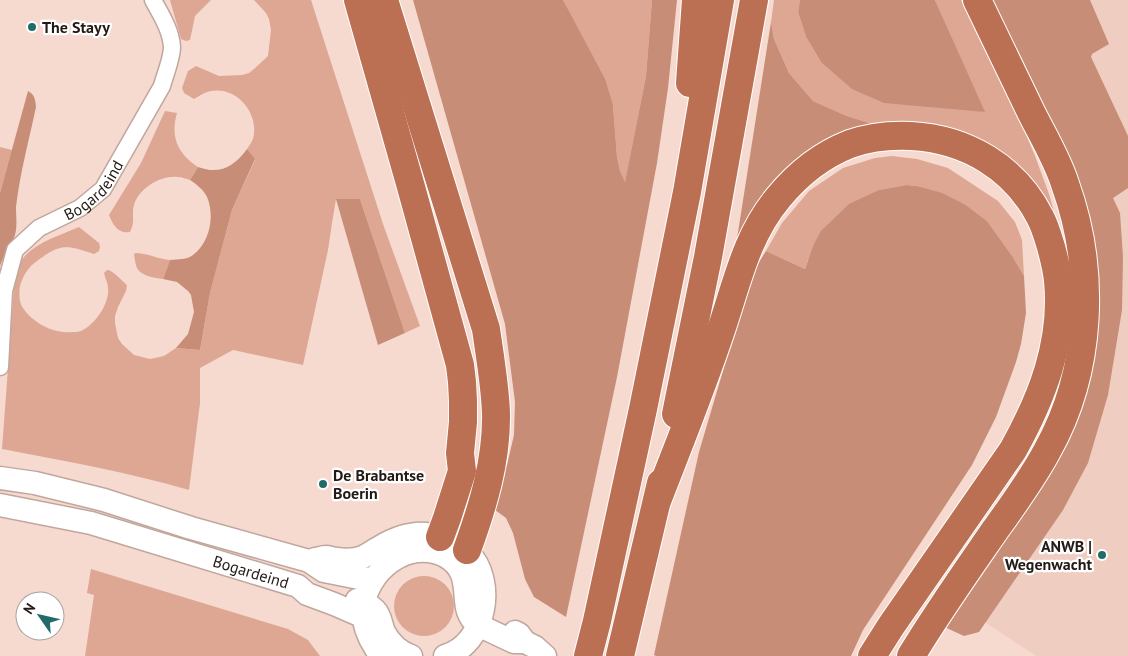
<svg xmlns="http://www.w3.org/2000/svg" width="1128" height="656" viewBox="0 0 1128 656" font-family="'PT Sans',sans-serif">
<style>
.built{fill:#f0cdc1}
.green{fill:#dea793}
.forest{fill:#c78d77}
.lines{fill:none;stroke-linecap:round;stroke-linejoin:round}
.minor-casing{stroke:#c1a69d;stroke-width:19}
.secondary-casing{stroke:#c1a69d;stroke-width:25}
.motorway-casing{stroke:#fff;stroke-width:30}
.minor{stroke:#fff;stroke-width:16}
.secondary{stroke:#fff;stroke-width:22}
.motorway{stroke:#bb7053;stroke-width:28}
.poi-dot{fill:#216c69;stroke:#fff;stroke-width:2}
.labels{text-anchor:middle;stroke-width:4.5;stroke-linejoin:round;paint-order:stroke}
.poi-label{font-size:16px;font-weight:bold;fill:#231a16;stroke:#fff;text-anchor:start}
.street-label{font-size:16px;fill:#231a16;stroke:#fff}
</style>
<rect width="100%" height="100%" fill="#f6dad0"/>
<!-- built -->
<path class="built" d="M1042,0H1128V656H1036L986,623L988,592L1085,413Z"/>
<!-- green -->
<g class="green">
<path d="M170,0H211L195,16L190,40L186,41L181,39Z"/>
<path d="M254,0H311L383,224L420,326L405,333L360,199H336L332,223L328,250L303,365L233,350L200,368V403L189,490C127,472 65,461 2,449L14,287C15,280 16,271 19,264C31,243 59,236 79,227L99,243L100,247L99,251L94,254C66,245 61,243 37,261C28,267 23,276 20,286C19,292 19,303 23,308C34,324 54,334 73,332C76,332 78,332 81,331C95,325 110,303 108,288C108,283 105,278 104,273C105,272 106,271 107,270C112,269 123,282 127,285L126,291L118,307L115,316V323L118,338L122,344L134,355L150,359L164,356L176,348L200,350L210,293L232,210L255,160L247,149C249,146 251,143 253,139C260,114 237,86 211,91C205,92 199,96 194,99L184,93L182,88L188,71L196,66L219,76L242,75L249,73L254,69L268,56L271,30L269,19L266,13Z"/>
<path d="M563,0H652L646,76L625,183L620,171L617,157L613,105Z"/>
<path d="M774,0H800L798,12L806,37L821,62L984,112L935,0H961L992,65L1011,99L1035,156L1049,194L1053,208L1057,237L1021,175L885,128L847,116L813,101L789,73L774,39L771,22Z"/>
<path d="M165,111L177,113C170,137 178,154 198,167L190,180C186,179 182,177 178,177C161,175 139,188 134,205C131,215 136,221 130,232C118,234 113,225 109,215L141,163Z"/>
<path d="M0,147L12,150L0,193Z"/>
<path d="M892,156L917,159L948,168L998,201L1015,222L1022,240L1024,276L1013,257L987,221L966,205L917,186L906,185L879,190L808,260L805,269L766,251L782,223L809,191L843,168L875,158Z"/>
<path d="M135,253C147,253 158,259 170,260L163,279C155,278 141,276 137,268C135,264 135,259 134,255Z"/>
<path d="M91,569L288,629L308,640L320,656H85L94,595L87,593Z"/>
<circle cx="424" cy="606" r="30"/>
</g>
<!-- forest -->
<g class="forest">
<path d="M413,0H563L605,79L613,105L617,157L620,171L625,182L646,76L652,0H677L668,88L657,163L617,377L566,617L534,597L525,579L513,533L506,518L491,507L507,465L514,435L515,402L505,324Z"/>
<path d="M800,0H935L985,112L884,103L852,89L821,62L806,37L798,12Z"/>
<path d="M989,0H1090L1109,44L1092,54L1091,57L1128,136V188L1113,198L1120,213L1123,257L1122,310L1108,395L1088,463L1063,510L979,632L964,636L938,624L1030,493L1090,275Z"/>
<path d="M771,22L774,39L789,73L813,101L847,116L885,128H874L736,245Z"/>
<path d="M28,91C35,95 35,99 36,107C29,140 20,173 16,207C16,214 17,222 16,230C15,241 4,254 0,266V193Z"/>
<path d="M247,149L255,159L232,210L210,293L200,350L176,348L188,334L194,312L191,295L188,291L177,282L163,279L170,260C178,259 187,260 193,255C210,242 215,216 207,197C204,190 196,184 190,180L198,167C219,175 234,167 247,149Z"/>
<path d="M906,185L917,186L942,193L966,205L987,221L1013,257L1024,276L1026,313L1021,344L1016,362L996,417L972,465L863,630L851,656H656L654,655L699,452L741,310L756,267L766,251L805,269L814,244L821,231L849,204L879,190Z"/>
<path d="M336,199H360L405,333L378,345Z"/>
</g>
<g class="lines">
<defs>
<g id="minor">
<path id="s1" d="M0,367L4,291L15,250L39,228L80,208L103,189L162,86C165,75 172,58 172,47C171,30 161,15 153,0"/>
</g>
<g id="secondary">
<path d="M0,478L35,483L104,500L191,528L309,561L324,571L359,578L373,579"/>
<path id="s2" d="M0,505L91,523L298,586L307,594L334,604L364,617"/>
<path d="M315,559C318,559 322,557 326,557C329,557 333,559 337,559C345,560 355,560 363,557C369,554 374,550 380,547C393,539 411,532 426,534C440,535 458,542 468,552C497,581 486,644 445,656"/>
<path d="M357,600C363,602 370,605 375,610C381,616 381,625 384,632C390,643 399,652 411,656"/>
<path d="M515,632L519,634L525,642L535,647L545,656"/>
<path d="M381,656C371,643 363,627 363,610C365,572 408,537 445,556C479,575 454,608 478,625L514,642H525"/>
</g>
<g id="motorway">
<path d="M358,0L411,187L460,365L462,382L463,401V422L460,453L462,471L447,518L440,537"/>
<path d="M384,0L486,329C490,357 495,385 496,413C497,460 483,506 467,550"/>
<path d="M690,83L696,0"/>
<path d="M676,414L708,257L754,0"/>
<path d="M657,501C679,444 702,388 721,330C737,283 746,236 779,197C798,174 822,155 850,144C870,137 890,135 911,136C967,139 1015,168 1040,217C1045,226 1048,237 1051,247C1054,258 1057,270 1058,281C1064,342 1042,398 1013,450L891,626L872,656"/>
<path d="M588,656L597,621L643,409L687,192L720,0"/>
<path d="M620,656L661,483"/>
<path d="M911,656C937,613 966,572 995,530C1013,505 1032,479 1047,451C1092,371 1096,270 1065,184C1057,159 1043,136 1031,112C1013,75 995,38 977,0"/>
</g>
</defs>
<!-- minor casing -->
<use href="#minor" class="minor-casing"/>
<!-- secondary casing -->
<use href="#secondary" class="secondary-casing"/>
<!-- motorway casing -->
<use href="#motorway" class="motorway-casing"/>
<!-- minor -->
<use href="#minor" class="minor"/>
<!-- secondary -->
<use href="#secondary" class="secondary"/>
<!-- motorway -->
<use href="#motorway" class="motorway"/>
</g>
<!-- markers -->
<g class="poi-dot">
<circle cx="32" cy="27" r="5"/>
<circle cx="323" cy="484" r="5"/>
<circle cx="1102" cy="555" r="5"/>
</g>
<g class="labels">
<!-- poi labels -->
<g class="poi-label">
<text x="42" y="33">The Stayy</text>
<text x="333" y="481">De Brabantse<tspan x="333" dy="18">Boerin</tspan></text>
<text x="1092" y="552" text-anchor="end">ANWB |<tspan x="1092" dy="18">Wegenwacht</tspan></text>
</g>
<!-- street labels -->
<g class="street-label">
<text dy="6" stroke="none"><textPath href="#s1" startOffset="219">Bogardeind</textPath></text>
<text dy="6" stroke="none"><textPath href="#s2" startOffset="260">Bogardeind</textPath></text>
</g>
</g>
<!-- north arrow -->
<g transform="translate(40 616) rotate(304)"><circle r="24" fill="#ffffff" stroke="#a7a3a2"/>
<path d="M0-4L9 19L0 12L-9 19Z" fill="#216c69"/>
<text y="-8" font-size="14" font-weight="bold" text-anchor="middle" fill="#231a16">N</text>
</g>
</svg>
